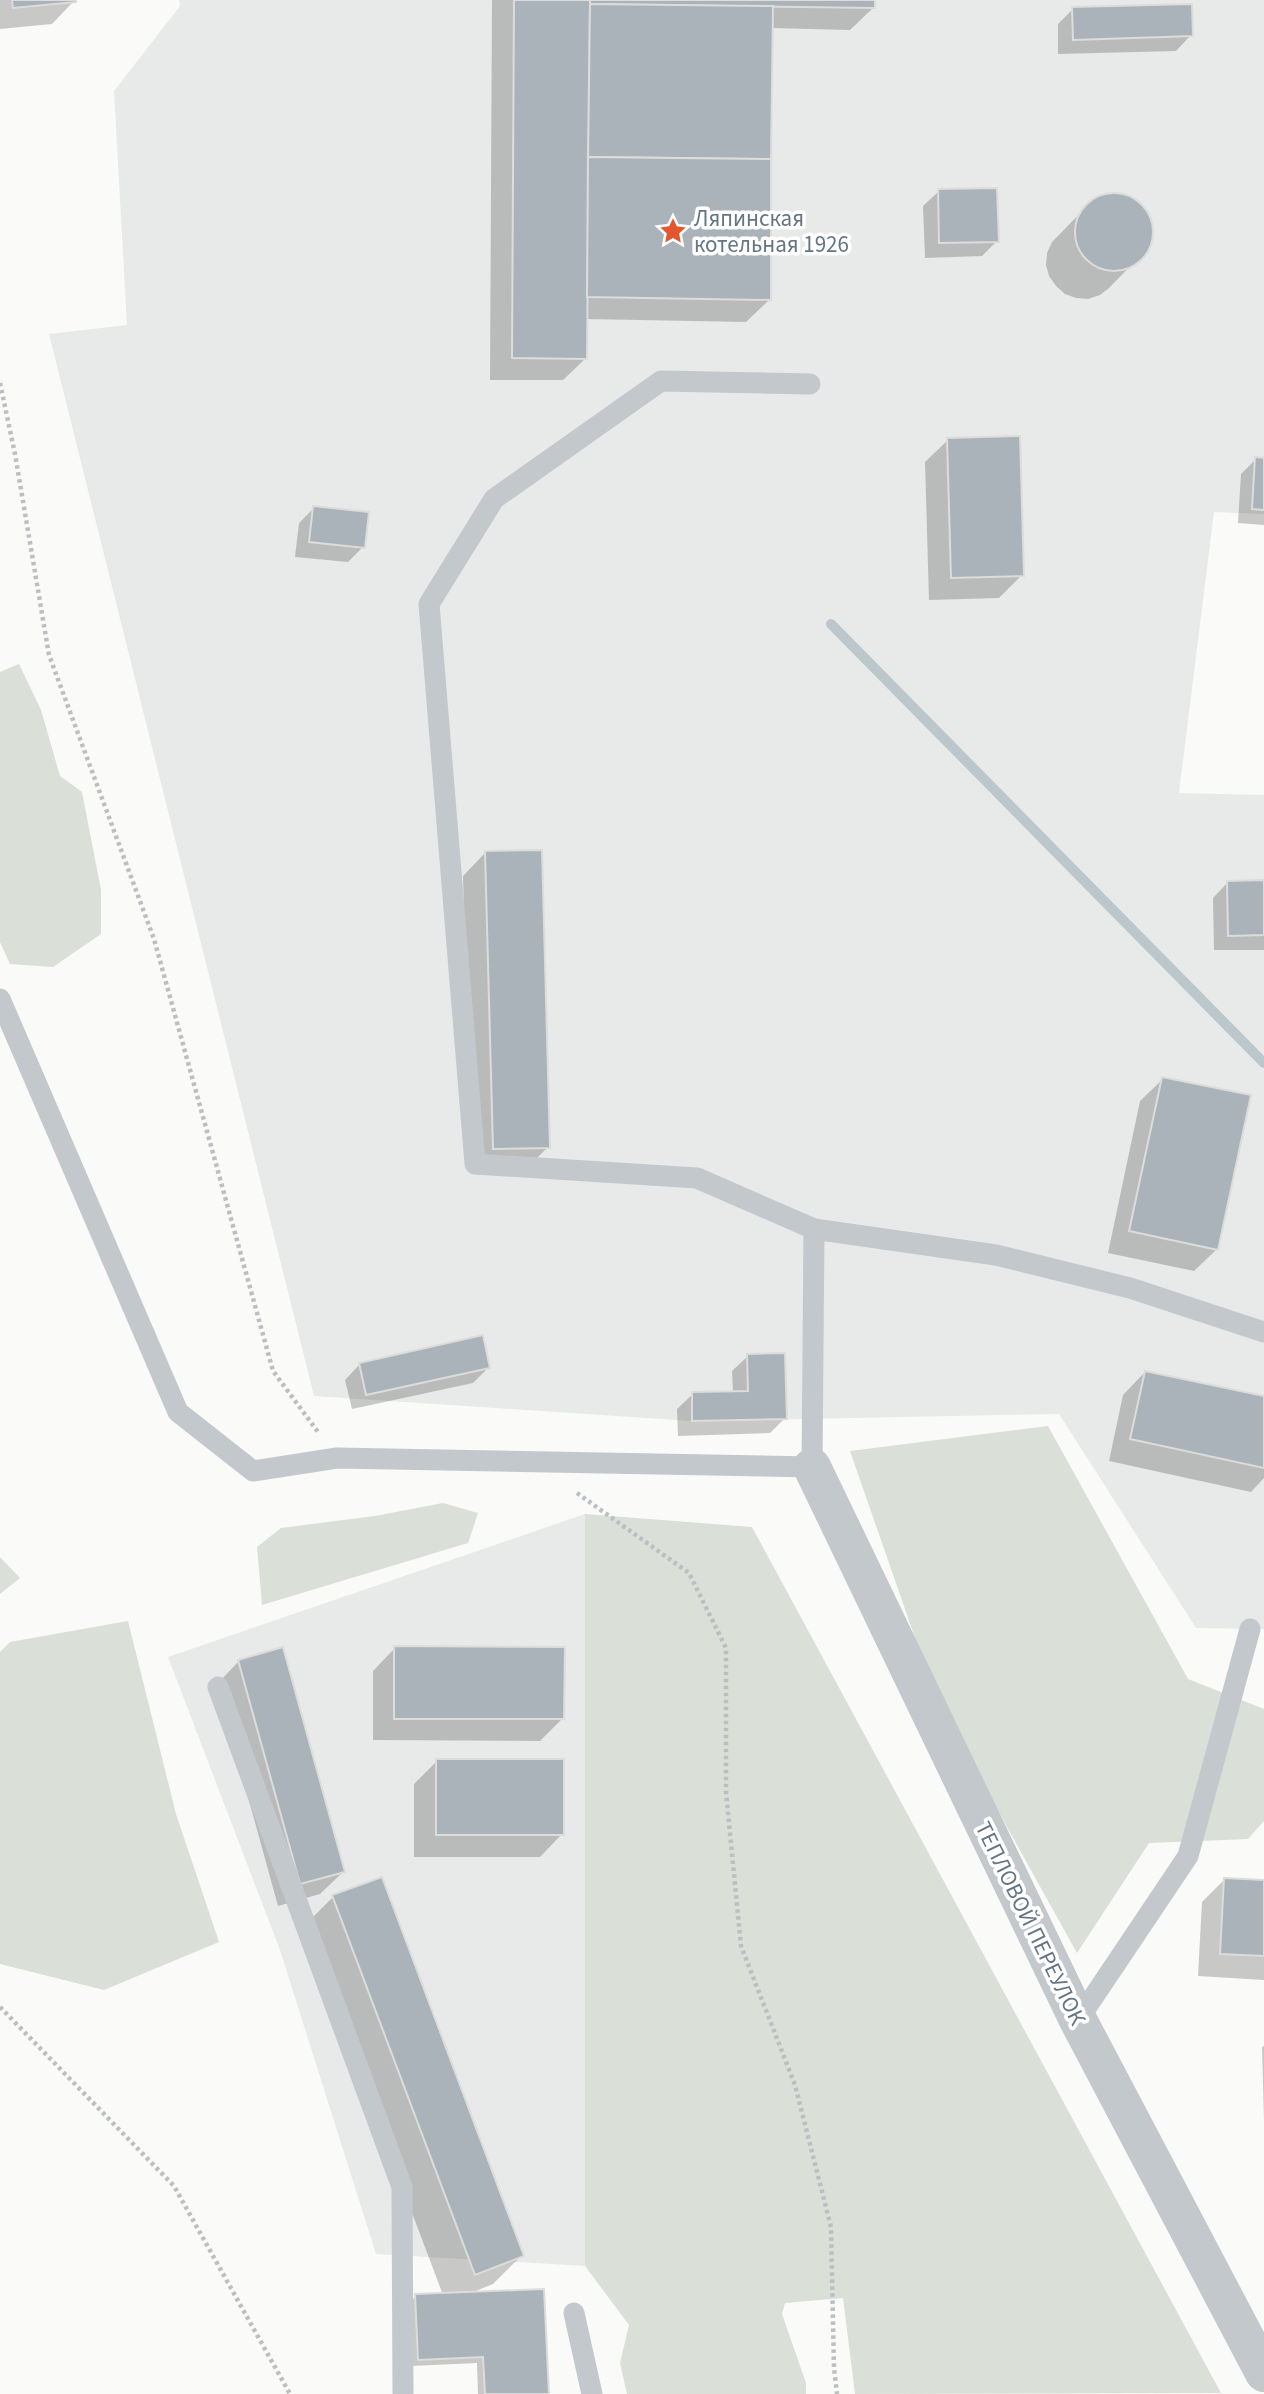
<svg xmlns="http://www.w3.org/2000/svg" width="1264" height="2394" viewBox="0 0 1264 2394" font-family="'Source Sans 3',sans-serif">
<style>
.built{fill:#e8e9e9}
.green{fill:#dadfd7}
.shadow{fill:#0003}
.lines{fill:none;stroke-linecap:round;stroke-linejoin:round}
.stream{stroke:#bbc7cb;stroke-width:10}
.building{fill:#aab3b9;stroke:#dcdcda;stroke-width:2}
.path{stroke:#bbbfc2;stroke-width:4.5;stroke-dasharray:3.5 3.5;stroke-linecap:butt}
.lane{stroke:#c3c8cc;stroke-width:21}
.street{stroke:#c3c8cc;stroke-width:38}
.labels{text-anchor:middle;stroke-width:7;stroke-linejoin:round;paint-order:stroke}
.poi-label{font-size:23px;fill:#657683;stroke:#fff;text-anchor:start}
.street-label{font-size:23px;fill:#657683;stroke:#fff}
</style>
<rect width="100%" height="100%" fill="#fafaf8"/>
<!-- built -->
<g class="built">
<path d="M179,0H1264V514L1214,512L1179,793L1264,795V1629L1196,1628L1059,1414L692,1421L314,1396L49,334L127,325L114,91L180,6Z"/>
<path d="M585,1514V2266L376,2254L280,1950L168,1657Z"/>
</g>
<!-- green -->
<g class="green">
<path d="M19,664L41,710L60,776L82,792L101,890V934L53,967L10,964L0,942V672Z"/>
<path d="M1048,1426L1188,1679L1264,1709V1821L1248,1839L1149,1843L1077,1953L937,1701L850,1451Z"/>
<path d="M443,1503L478,1513L468,1543L262,1605L257,1547L281,1528L375,1516Z"/>
<path d="M585,1514L752,1527L1221,2393L855,2394L843,2298L785,2303L782,2314L806,2383V2394H627L620,2363L629,2325L585,2266Z"/>
<path d="M0,1557L20,1578L0,1594Z"/>
<path d="M128,1621L176,1814L219,1942L104,1990L0,1964V1652L10,1642Z"/>
</g>
<!-- shadow -->
<g class="shadow">
<path d="M0,0H74V1L52,24L0,29Z"/>
<path d="M492,0H873V8L850,30L771,28L769,300L746,322L585,319L586,358L563,380H490Z"/>
<path d="M1073,9L1191,35L1176,51L1058,54V24Z"/>
<path d="M939,191L997,241L982,256L925,258L923,206Z"/>
<path d="M1114,195L1126,197L1138,203L1146,213L1150,225V238L1147,249L1109,288L1100,295L1088,299L1076,298L1065,294L1056,286L1049,276L1046,265L1047,253L1052,242L1090,203L1101,196Z"/>
<path d="M948,440L1022,575L999,598L929,600L925,462Z"/>
<path d="M1256,459H1264V525L1238,523L1241,474Z"/>
<path d="M314,508L363,547L348,562L295,557L299,523Z"/>
<path d="M485,853L548,1147L525,1170L471,1171L463,876Z"/>
<path d="M1228,882H1264V950H1214L1213,898Z"/>
<path d="M1163,1079L1217,1249L1194,1271L1108,1253L1140,1101Z"/>
<path d="M748,1356L785,1418L770,1433L678,1436L677,1409L693,1394L733,1393L732,1371Z"/>
<path d="M360,1364L489,1367L473,1383L352,1409L345,1380Z"/>
<path d="M1145,1372L1264,1398V1478L1251,1492L1109,1461L1123,1395Z"/>
<path d="M395,1648L563,1718L540,1741L373,1740V1671Z"/>
<path d="M239,1661L343,1872L320,1894L278,1906L217,1684Z"/>
<path d="M437,1761L562,1834L540,1857H414V1784Z"/>
<path d="M1225,1879L1264,1882V1980L1198,1976L1202,1902Z"/>
<path d="M333,1897L522,2255L493,2284L471,2293L547,2394H478L477,2363L411,2366L409,2303L416,2296L443,2295L304,1926Z"/>
<path d="M1264,2046V2121L1262,2047Z"/>
</g>
<g class="lines">
<!-- stream -->
<path class="stream" d="M831,624L1264,1063"/>
</g>
<!-- building -->
<g class="building">
<path d="M12,0H76V2L13,8Z"/>
<path d="M514,0H590L587,359L512,358Z"/>
<path d="M590,0H875V8L590,4Z"/>
<path d="M590,4L773,6L771,159L588,157Z"/>
<path d="M1192,4L1193,36L1073,40L1072,7Z"/>
<path d="M588,157L771,159V300L587,297Z"/>
<path d="M997,188L999,242L939,243L938,189Z"/>
<circle cx="1114" cy="232" r="39"/>
<path d="M1020,436L1024,576L951,578L947,438Z"/>
<path d="M1255,457L1264,458V510L1252,509Z"/>
<path d="M313,506L369,512L365,548L309,542Z"/>
<path d="M542,850L550,1148L493,1149L485,851Z"/>
<path d="M1264,880V935L1228,936L1227,881Z"/>
<path d="M1162,1077L1251,1095L1218,1250L1129,1231Z"/>
<path d="M483,1335L490,1368L366,1395L359,1363Z"/>
<path d="M785,1353L787,1419L692,1421V1392L748,1391L747,1354Z"/>
<path d="M1145,1371L1264,1396V1468L1130,1439Z"/>
<path d="M394,1646L565,1647L564,1719H394Z"/>
<path d="M283,1647L345,1872L300,1884L238,1660Z"/>
<rect x="436" y="1759" width="128" height="76"/>
<path d="M382,1877L524,2256L475,2275L332,1895Z"/>
<path d="M1224,1878L1264,1880V1956L1220,1954Z"/>
<path d="M544,2289L549,2394H485L483,2357L418,2360L415,2294Z"/>
</g>
<g class="lines">
<!-- path -->
<g class="path">
<path d="M0,383L15,454L49,655L154,939L273,1371L318,1432"/>
<path d="M577,1493L689,1573L726,1648V1792L741,1946L795,2085L831,2227L834,2368L837,2394"/>
<path d="M0,2007L174,2186L290,2394"/>
</g>
<!-- lane -->
<g class="lane">
<path d="M0,999L178,1412L253,1471L337,1458L812,1467L814,1229L697,1178L475,1164L429,604L494,499L661,381L810,384"/>
<path d="M814,1229L996,1255L1130,1288L1264,1332"/>
<path d="M218,1687L402,2187L403,2394"/>
<path d="M1078,2020L1188,1856L1250,1629"/>
<path d="M574,2313L592,2394"/>
</g>
<!-- street -->
<path class="street" d="M812,1467L1078,2020L1264,2373"/>
</g>
<!-- icons -->
<defs>
<symbol id="sight-bare" viewBox="-9 -9 18 18"><path d="M0-6L1.8-2.2L6-1.7L2.9 1.2L3.7 5.4L0 3.3L-3.7 5.4L-2.9 1.2L-6-1.7L-1.8-2.2Z" fill="#e4572e" stroke="#fff" stroke-width="2.5" paint-order="stroke"/></symbol>
</defs>
<g fill-rule="evenodd">
<use href="#sight-bare" x="654" y="212" width="38" height="38"/>
</g>
<g class="labels">
<!-- poi labels -->
<g class="poi-label">
<text x="694" y="226">Ляпинская<tspan x="694" dy="26">котельная 1926</tspan></text>
</g>
<!-- street labels -->
<g class="street-label">
<text transform="translate(1031 1923) rotate(64)" y="8">ТЕПЛОВОЙ ПЕРЕУЛОК</text>
</g>
</g>
</svg>
